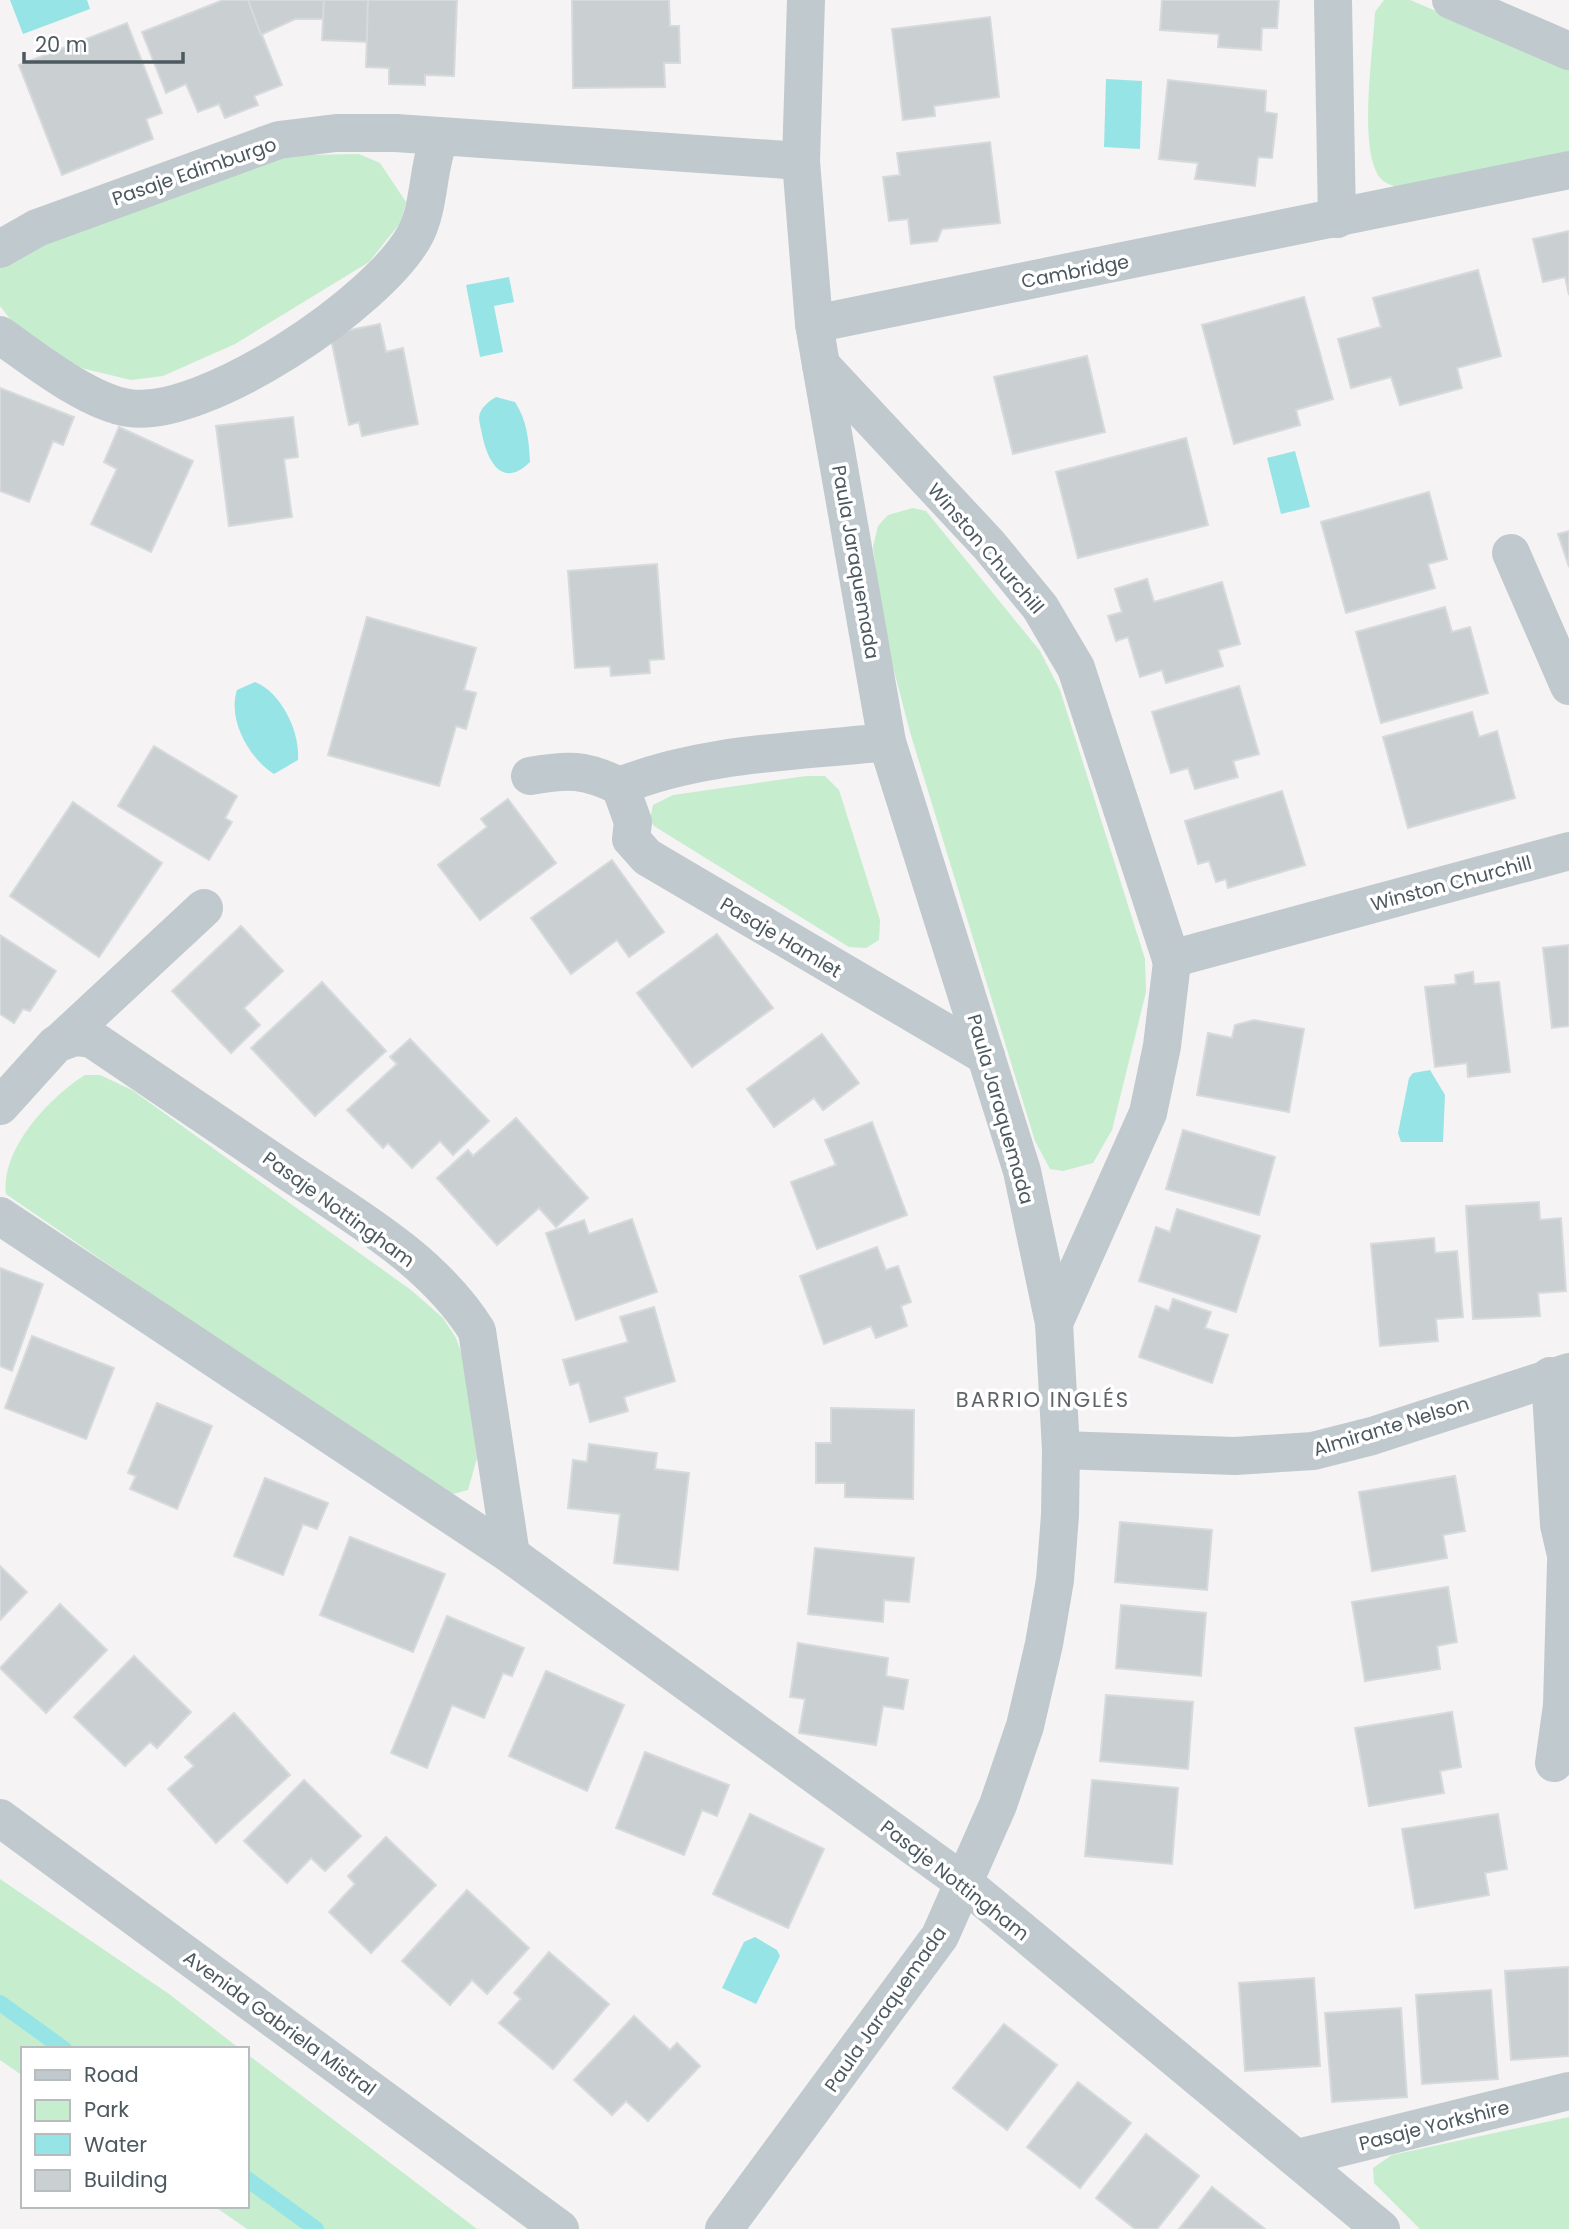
<svg xmlns="http://www.w3.org/2000/svg" width="1569" height="2229" viewBox="0 0 1569 2229" font-family="Poppins,sans-serif">
<style>
.green{fill:#c6edce}
.water{fill:#97e4e6}
.lines{fill:none;stroke-linecap:round;stroke-linejoin:round}
.stream{stroke:#97e4e6;stroke-width:16}
.building{fill:#cacfd1;stroke:#d7dadd;stroke-width:2}
.minor{stroke:#c0c9cd;stroke-width:38}
.tertiary{stroke:#c0c9cd;stroke-width:38}
.labels{text-anchor:middle;stroke-width:7;stroke-linejoin:round;paint-order:stroke}
.street-label{font-size:19px;fill:#4c595f;stroke:#fff}
.neighbourhood-label{font-size:21px;letter-spacing:2px;fill:#5f6467;stroke:#fff}
</style>
<rect width="100%" height="100%" fill="#f5f3f3"/>
<!-- green -->
<g class="green">
<path d="M1384,0H1410L1569,67V152L1397,187C1387,184 1380,181 1376,171C1360,138 1373,52 1375,12Z"/>
<path d="M359,154L380,163L406,202L401,222L369,262L235,344L163,376L131,380L81,368L20,332L0,306V267L13,255L267,160L309,155Z"/>
<path d="M913,508L926,511L1040,651L1060,690L1145,959L1146,992L1112,1130L1093,1163L1063,1171L1050,1169L1035,1141L910,732L884,632L873,547L878,526L888,515Z"/>
<path d="M806,776H825L839,790L880,920L879,940L866,948L849,947L654,826L650,820L653,805L673,795Z"/>
<path d="M85,1075H100L132,1090L411,1290L443,1318L456,1338L465,1363L477,1458L468,1490L453,1494L430,1486L6,1194C0,1149 51,1096 85,1075Z"/>
<path d="M0,1879L169,1994L240,2049H23V2076L0,2060Z"/>
<path d="M247,2054L477,2229H247L214,2206H247Z"/>
<path d="M1569,2117V2229H1420L1374,2183L1373,2168L1392,2155Z"/>
</g>
<!-- water -->
<g class="water">
<path d="M10,0H87L90,9L23,34Z"/>
<path d="M1106,79L1142,81L1140,149L1104,147Z"/>
<path d="M509,277L514,302L494,306L503,352L480,357L466,285Z"/>
<path d="M496,397L515,402C527,420 529,441 530,462C502,490 487,460 482,434C481,429 479,422 479,417C480,408 489,401 496,397Z"/>
<path d="M1295,451L1310,507L1281,514L1267,458Z"/>
<path d="M255,682C282,693 300,732 298,760L274,774C250,759 227,720 237,690Z"/>
<path d="M1430,1070L1445,1095L1443,1142H1401L1398,1133L1409,1078L1413,1073Z"/>
<path d="M755,1937L777,1950L780,1956L756,2004L722,1988L744,1942Z"/>
</g>
<g class="lines">
<!-- stream -->
<g class="stream">
<path d="M0,2003L64,2049"/>
<path d="M247,2179L316,2229"/>
</g>
</g>
<!-- building -->
<g class="building">
<path d="M223,0H248L282,85L254,96L258,105L225,118L219,104L198,112L186,84L166,93L142,32Z"/>
<path d="M248,0H324L323,19H295L261,35Z"/>
<path d="M324,0H368L367,42L322,40Z"/>
<path d="M368,0H457L454,76L425,75V85L389,84V68L366,67Z"/>
<path d="M572,0H669L670,26H679L680,63H664L665,87L573,88Z"/>
<path d="M1162,0H1279L1277,28H1262L1261,50L1218,47L1219,34L1160,30Z"/>
<path d="M990,17L999,97L934,106L935,116L903,120L892,29Z"/>
<path d="M127,23L162,113L146,119L153,139L62,175L19,65Z"/>
<path d="M1168,80L1266,91L1265,112L1277,114L1272,158L1258,157L1255,186L1195,179L1198,163L1159,159Z"/>
<path d="M990,142L1000,223L942,229L937,241L911,244L908,219L889,221L883,177L900,175L897,153Z"/>
<path d="M1569,231V295L1565,277L1543,282L1533,239Z"/>
<path d="M1478,270L1501,356L1457,368L1462,388L1400,405L1391,377L1351,388L1338,339L1381,327L1373,298Z"/>
<path d="M1304,297L1333,399L1296,410L1300,425L1234,444L1202,325Z"/>
<path d="M380,324L386,352L403,348L418,424L362,436L359,422L349,425L330,334Z"/>
<path d="M1087,356L1105,432L1013,454L994,377Z"/>
<path d="M0,388L74,417L63,445L53,441L29,502L0,491Z"/>
<path d="M293,417L298,457L284,459L292,517L229,526L216,426Z"/>
<path d="M119,427L193,461L151,552L91,524L117,469L104,462Z"/>
<path d="M1186,438L1208,525L1078,558L1056,472Z"/>
<path d="M1429,492L1447,559L1428,564L1435,588L1346,613L1321,522Z"/>
<path d="M1569,531V567L1558,534Z"/>
<path d="M657,564L664,659L649,660L650,673L611,676L610,666L575,668L568,571Z"/>
<path d="M1147,579L1154,602L1222,582L1240,644L1218,650L1223,666L1166,683L1162,670L1140,677L1128,637L1116,641L1108,616L1122,612L1115,589Z"/>
<path d="M1445,607L1452,632L1470,627L1488,693L1381,723L1356,632Z"/>
<path d="M367,617L476,648L464,690L476,693L466,729L456,726L439,786L328,755Z"/>
<path d="M1239,686L1259,754L1233,761L1238,777L1195,789L1188,768L1171,773L1152,712Z"/>
<path d="M1472,712L1479,737L1497,731L1515,798L1408,828L1383,737Z"/>
<path d="M154,746L237,796L225,818L232,822L209,860L118,806Z"/>
<path d="M1282,791L1305,865L1228,888L1226,879L1216,882L1209,861L1198,864L1185,821Z"/>
<path d="M508,799L556,863L480,920L438,865L487,827L481,819Z"/>
<path d="M73,802L162,863L99,957L10,896Z"/>
<path d="M612,860L664,932L629,957L617,940L571,974L531,918Z"/>
<path d="M241,926L283,971L244,1008L260,1025L231,1053L172,991Z"/>
<path d="M717,934L773,1008L692,1067L637,993Z"/>
<path d="M0,935L56,971L30,1011L23,1009L14,1023L0,1014Z"/>
<path d="M1569,945V1026L1552,1028L1543,948Z"/>
<path d="M1473,972L1474,984L1499,982L1510,1072L1468,1077L1467,1063L1435,1067L1425,987L1456,984L1455,975Z"/>
<path d="M322,982L386,1051L315,1116L251,1048Z"/>
<path d="M1254,1020L1304,1029L1289,1112L1197,1095L1208,1033L1232,1038L1235,1025Z"/>
<path d="M822,1034L859,1083L823,1110L814,1098L774,1127L747,1089Z"/>
<path d="M410,1039L489,1121L453,1155L440,1141L412,1168L388,1143L383,1148L347,1110L397,1064L390,1057Z"/>
<path d="M516,1118L588,1198L556,1227L539,1208L497,1245L437,1178L468,1150L473,1156Z"/>
<path d="M872,1122L907,1215L817,1249L791,1182L836,1165L825,1140Z"/>
<path d="M1183,1130L1275,1157L1259,1215L1166,1189Z"/>
<path d="M1539,1202L1540,1220L1561,1218L1566,1291L1538,1293L1540,1316L1473,1319L1466,1206Z"/>
<path d="M1177,1209L1260,1236L1236,1312L1139,1281L1156,1227L1170,1232Z"/>
<path d="M632,1219L657,1292L576,1320L546,1233L584,1220L589,1234Z"/>
<path d="M1434,1238L1435,1253L1457,1251L1463,1317L1436,1319L1438,1341L1380,1346L1371,1244Z"/>
<path d="M877,1247L886,1270L898,1266L911,1302L901,1306L907,1326L876,1338L871,1326L824,1344L800,1276Z"/>
<path d="M0,1268L43,1284L12,1371L0,1366Z"/>
<path d="M1173,1299L1211,1312L1205,1328L1228,1335L1212,1383L1139,1357L1156,1306L1169,1311Z"/>
<path d="M654,1307L675,1381L624,1397L628,1411L590,1422L579,1382L570,1385L563,1360L628,1342L620,1317Z"/>
<path d="M32,1336L114,1368L86,1439L5,1408Z"/>
<path d="M157,1403L212,1426L177,1509L130,1489L136,1476L128,1473Z"/>
<path d="M831,1408L914,1410L913,1499L845,1497V1483H816V1443H831Z"/>
<path d="M589,1444L657,1453L655,1469L689,1473L678,1570L614,1563L620,1514L568,1508L573,1460L587,1462Z"/>
<path d="M1455,1476L1465,1531L1443,1535L1447,1558L1372,1571L1359,1492Z"/>
<path d="M265,1478L328,1503L317,1529L303,1524L283,1575L234,1556Z"/>
<path d="M1120,1522L1212,1530L1207,1590L1115,1582Z"/>
<path d="M350,1537L445,1574L413,1652L320,1615Z"/>
<path d="M815,1548L914,1558L909,1602L884,1600L883,1622L808,1614Z"/>
<path d="M0,1566L27,1592L0,1620Z"/>
<path d="M1448,1587L1457,1642L1437,1646L1440,1669L1365,1681L1352,1602Z"/>
<path d="M60,1604L107,1650L46,1713L0,1668Z"/>
<path d="M1121,1605L1206,1613L1201,1676L1116,1668Z"/>
<path d="M447,1616L524,1648L512,1676L503,1673L484,1718L452,1705L427,1768L391,1753Z"/>
<path d="M798,1643L888,1658L886,1676L908,1680L903,1709L883,1706L876,1745L799,1733L805,1699L790,1697Z"/>
<path d="M134,1656L191,1712L157,1748L150,1742L125,1766L74,1717Z"/>
<path d="M546,1671L624,1705L587,1791L509,1756Z"/>
<path d="M1106,1695L1193,1702L1188,1769L1100,1761Z"/>
<path d="M1452,1712L1461,1767L1440,1771L1444,1793L1369,1806L1355,1728Z"/>
<path d="M234,1713L290,1775L216,1843L168,1789L194,1766L185,1757Z"/>
<path d="M645,1752L729,1785L717,1816L702,1810L684,1855L616,1828Z"/>
<path d="M304,1780L361,1836L325,1871L311,1858L287,1883L244,1841Z"/>
<path d="M1092,1780L1178,1788L1172,1864L1085,1856Z"/>
<path d="M750,1814L824,1849L788,1928L713,1894Z"/>
<path d="M1498,1814L1507,1869L1485,1873L1489,1895L1415,1908L1402,1829Z"/>
<path d="M386,1837L436,1885L371,1953L329,1912L355,1884L348,1876Z"/>
<path d="M467,1890L529,1948L487,1994L472,1980L450,2005L402,1961Z"/>
<path d="M549,1952L609,2004L553,2069L499,2023L521,1999L514,1993Z"/>
<path d="M1569,1967V2056L1511,2060L1505,1971Z"/>
<path d="M1314,1978L1320,2066L1245,2071L1239,1983Z"/>
<path d="M1491,1990L1498,2079L1422,2084L1416,1995Z"/>
<path d="M1401,2008L1407,2097L1332,2102L1325,2013Z"/>
<path d="M634,2016L670,2050L677,2043L700,2066L648,2121L626,2101L612,2115L574,2080Z"/>
<path d="M1004,2024L1057,2065L1007,2130L953,2088Z"/>
<path d="M1078,2082L1131,2123L1080,2188L1027,2147Z"/>
<path d="M1146,2134L1199,2176L1157,2229H1135L1096,2198Z"/>
<path d="M1212,2187L1265,2229H1179Z"/>
</g>
<g class="lines">
<!-- minor -->
<g class="minor">
<path d="M1333,0L1337,219"/>
<path d="M1451,0L1569,51"/>
<path d="M0,249L37,228L279,140L336,133H396L801,161"/>
<path d="M814,324L1569,170"/>
<path d="M0,335C34,359 88,402 129,408C204,420 380,301 415,235C430,208 427,167 440,137"/>
<path d="M821,365L989,545L1040,607L1076,668L1172,962L1162,1046L1148,1113L1054,1323"/>
<path d="M1511,553L1569,686"/>
<path d="M887,742C799,752 703,752 620,786L633,822L631,839L647,857L986,1056"/>
<path d="M530,776C569,769 584,769 620,786"/>
<path d="M1171,959L1569,851"/>
<path d="M62,1040L204,908"/>
<path d="M0,1106L56,1044L75,1037L92,1039C157,1083 222,1127 287,1171C354,1216 433,1260 477,1331L511,1555"/>
<path d="M0,1216L511,1555L963,1882L1381,2229"/>
<path d="M1550,1376L1559,1525L1569,1568"/>
<path d="M1061,1450L1235,1456L1313,1451L1372,1436L1569,1372"/>
<path d="M1554,1763L1562,1705L1566,1563"/>
<path d="M1298,2158L1569,2091"/>
</g>
<!-- tertiary -->
<g class="tertiary">
<path d="M0,1818L560,2229"/>
<path d="M724,2229L940,1936L998,1805L1025,1726L1044,1644L1055,1580L1060,1515L1061,1450L1054,1323L1022,1171L887,742L821,365L814,324L801,161L806,0"/>
</g>
</g>
<g class="labels">
<!-- street labels -->
<g class="street-label">
<text transform="translate(194 171) rotate(-19)" y="7">Pasaje Edimburgo</text>
<text transform="translate(1075 271) rotate(-11)" y="7">Cambridge</text>
<text transform="translate(986 548) rotate(49)" y="7">Winston Churchill</text>
<text transform="translate(856 562) rotate(80)" y="7">Paula Jaraquemada</text>
<text transform="translate(1451 883) rotate(-15)" y="7">Winston Churchill</text>
<text transform="translate(781 937) rotate(31)" y="7">Pasaje Hamlet</text>
<text transform="translate(1001 1109) rotate(74)" y="7">Paula Jaraquemada</text>
<text transform="translate(339 1209) rotate(36)" y="7">Pasaje Nottingham</text>
<text transform="translate(1391 1426) rotate(-17)" y="7">Almirante Nelson</text>
<text transform="translate(955 1880) rotate(38)" y="7">Pasaje Nottingham</text>
<text transform="translate(885 2009) rotate(-55)" y="7">Paula Jaraquemada</text>
<text transform="translate(280 2023) rotate(36)" y="7">Avenida Gabriela Mistral</text>
<text transform="translate(1434 2125) rotate(-14)" y="7">Pasaje Yorkshire</text>
</g>
<!-- neighbourhood labels -->
<g class="neighbourhood-label">
<text x="1043" y="1407">BARRIO INGLÉS</text>
</g>
</g>
<!-- legend -->
<rect x="21" y="2047" width="228" height="161" fill="#ffffff" stroke="#b7bdbf" stroke-width="2"/>
<rect x="35" y="2070" width="35" height="10" fill="#c0c9cd" stroke="#b7bdbf" stroke-width="2"/>
<text x="84" y="2082" font-size="21" fill="#4c595f">Road</text>
<rect x="35" y="2100" width="35" height="21" fill="#c6edce" stroke="#b7bdbf" stroke-width="2"/>
<text x="84" y="2117" font-size="21" fill="#4c595f">Park</text>
<rect x="35" y="2134" width="35" height="21" fill="#97e4e6" stroke="#b7bdbf" stroke-width="2"/>
<text x="84" y="2152" font-size="21" fill="#4c595f">Water</text>
<rect x="35" y="2170" width="35" height="21" fill="#cacfd1" stroke="#b7bdbf" stroke-width="2"/>
<text x="84" y="2187" font-size="21" fill="#4c595f">Building</text>
<!-- scale -->
<path d="M24 52v10h159v-10" fill="none" stroke="#4c595f" stroke-width="3.5"/>
<text x="35" y="52" font-size="21" fill="#4c595f" stroke="#ffffff" stroke-width="5" paint-order="stroke">20 m</text>
</svg>
